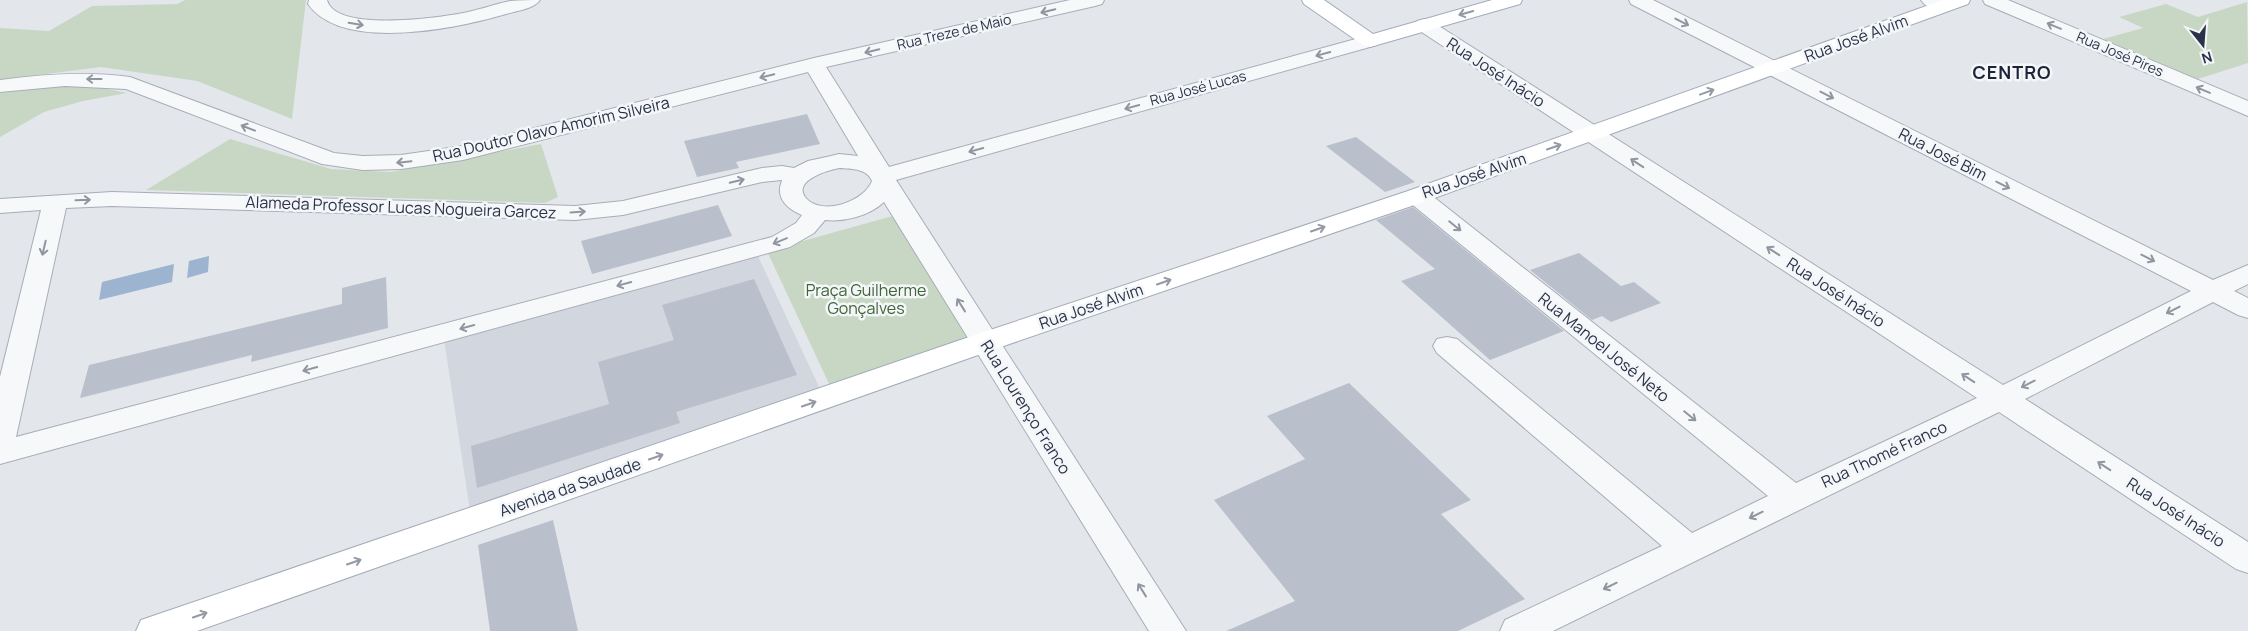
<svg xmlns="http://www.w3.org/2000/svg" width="2248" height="631" viewBox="0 0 2248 631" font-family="Manrope,sans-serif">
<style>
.built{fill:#d1d6df}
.green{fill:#c8d7c4}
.water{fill:#9cb4cf}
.building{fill:#bac0cb}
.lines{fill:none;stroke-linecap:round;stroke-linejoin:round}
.minor-casing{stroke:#a7adb7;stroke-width:2}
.major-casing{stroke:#a2abb9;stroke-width:2}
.minor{fill:#f7f8fa;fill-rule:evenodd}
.major{fill:#fff;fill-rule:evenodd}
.oneway{stroke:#9096a0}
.oneway2{stroke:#9499a3}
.labels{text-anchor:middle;stroke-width:5;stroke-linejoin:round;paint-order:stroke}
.far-street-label{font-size:14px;fill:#293347;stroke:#f4f6f9}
.street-label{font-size:16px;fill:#293347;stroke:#f4f6f9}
.park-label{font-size:16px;fill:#3d6435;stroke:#f4f6f9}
.far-district-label{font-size:18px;font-weight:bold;letter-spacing:1px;fill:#1b2438;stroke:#f4f6f9}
</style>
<rect width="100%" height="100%" fill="#e3e7ec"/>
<!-- built -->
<path class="built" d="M757,254L821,391L470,511L444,339Z"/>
<!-- green -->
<g class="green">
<path d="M185,0H306L292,119L197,81L101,67L0,80V28L49,31L92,6L177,4Z"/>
<path d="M2247,2L2248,63L2198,79L2103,39L2143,28L2119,17L2166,4L2198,17Z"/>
<path d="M53,87H97L127,93L83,101L44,112L0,137V93Z"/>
<path d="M230,139L331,169L391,172L541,144L558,197L545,203L146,190Z"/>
<path d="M896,215L974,340L831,388L767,251Z"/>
</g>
<!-- water -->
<g class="water">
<path d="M209,256L208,272L187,278L189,261Z"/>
<path d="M174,264L172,282L99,300L102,282Z"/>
</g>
<!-- building -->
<g class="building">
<path d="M807,114L820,144L736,162L739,168L697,177L684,141Z"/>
<path d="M1356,137L1415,182L1385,192L1326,146Z"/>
<path d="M718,205L732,236L592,274L581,241Z"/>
<path d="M1413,207L1564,331L1490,360L1401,281L1435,269L1376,220Z"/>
<path d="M1579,253L1621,286L1634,282L1661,303L1611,322L1602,316L1592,320L1530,270Z"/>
<path d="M386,277L388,328L251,362L252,355L80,398L89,365L342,304V288Z"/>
<path d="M754,279L797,375L676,412L680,423L477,488L471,446L609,404L598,362L674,340L662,305Z"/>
<path d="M1349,383L1471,500L1441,514L1525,599L1458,631H1226L1295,601L1214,500L1305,459L1267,416Z"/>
<path d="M553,520L578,631H490L478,545Z"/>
</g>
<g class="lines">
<defs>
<g id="minor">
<path d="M309,0H327C335,32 434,18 458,14C476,11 492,5 510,1C519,0 531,0 540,0C534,9 516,11 506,14C458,28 342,53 308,4Z"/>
<path d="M1070,0H1104L1102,4L1095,6L826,67L889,167L1363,37L1370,35L1377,37L1380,41L1377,45L896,180L1186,631H1149L884,202C869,216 845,222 825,220L814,233L790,247L0,464V377L41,210L0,213V199L112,192L575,206L623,201L762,168L782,166L794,168L808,161L831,156L839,154L858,156L808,72L463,160L401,169L363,170L322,164L126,89L65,86L0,92V80C44,74 86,71 130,77L334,153L363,156L401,155L463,146L814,58ZM839,168C851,169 867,168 872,181C864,202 821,217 805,197C793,180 829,170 839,168ZM782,180C782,182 779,187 780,191C780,203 792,211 802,215L796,223L772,237L16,437L66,208L112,206L575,220L623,215L762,182Z"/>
<path d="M1629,0H1653L2213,280L2248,265V284L2234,291L2248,298V318L2238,315L2213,302L2025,399L2248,542V573L2236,569L1999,412L1553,631H1500L1505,620L1662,546L1437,353L1433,346L1437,339L1447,337L1457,339L1692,533L1768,496L1408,201L1405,196L1408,191L1417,189L1426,191L1796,483L1977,398L1417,29L1414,25L1417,21L1424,19L1431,21L2003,385L2191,291L1631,4Z"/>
<path d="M1921,0H1946L1953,6L1950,10C1940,13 1927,9 1921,0Z"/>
<path d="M1983,0H2008L2248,101V116L1985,4Z"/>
</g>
<g id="major">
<path d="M1302,0H1324L1373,34L1492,0H1522L1520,4L1370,47L1363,45L1304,4Z"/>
<path d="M1943,0H1970L1968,4L1426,201L995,349L197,631H136L141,620L975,335L1408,191Z"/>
</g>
</defs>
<!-- minor casing -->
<use href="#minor" class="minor-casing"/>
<!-- major casing -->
<use href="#major" class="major-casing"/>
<!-- minor -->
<use href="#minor" class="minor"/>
<!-- major -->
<use href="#major" class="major"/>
</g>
<!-- one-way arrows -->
<defs><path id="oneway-shaft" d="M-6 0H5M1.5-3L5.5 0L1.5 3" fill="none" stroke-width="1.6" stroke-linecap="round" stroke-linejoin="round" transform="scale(1.25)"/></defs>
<g class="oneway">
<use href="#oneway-shaft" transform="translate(1048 11) rotate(167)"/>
<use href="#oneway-shaft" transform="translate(1682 22) rotate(27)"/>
<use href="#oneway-shaft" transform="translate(356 24) rotate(9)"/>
<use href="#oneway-shaft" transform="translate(2054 26) rotate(-157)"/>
<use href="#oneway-shaft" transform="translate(872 51) rotate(167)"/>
<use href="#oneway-shaft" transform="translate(1323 54) rotate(165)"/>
<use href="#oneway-shaft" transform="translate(767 76) rotate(166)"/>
<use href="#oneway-shaft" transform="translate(94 79) rotate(180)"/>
<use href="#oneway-shaft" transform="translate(2203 90) rotate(-157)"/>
<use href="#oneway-shaft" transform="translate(1827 95) rotate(27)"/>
<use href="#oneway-shaft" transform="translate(1132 107) rotate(165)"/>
<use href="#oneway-shaft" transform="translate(248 128) rotate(-159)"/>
<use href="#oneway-shaft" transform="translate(976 150) rotate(165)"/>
<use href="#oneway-shaft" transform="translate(404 162) rotate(174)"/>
<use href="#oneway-shaft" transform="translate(1637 163) rotate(-147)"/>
<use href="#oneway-shaft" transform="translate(737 181) rotate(-13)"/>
<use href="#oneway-shaft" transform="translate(2003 185) rotate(27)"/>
<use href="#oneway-shaft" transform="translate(83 200) rotate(-2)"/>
<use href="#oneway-shaft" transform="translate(578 212) rotate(-4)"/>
<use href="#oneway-shaft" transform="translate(1455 226) rotate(39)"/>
<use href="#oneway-shaft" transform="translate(780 241) rotate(158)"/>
<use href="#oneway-shaft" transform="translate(44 248) rotate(103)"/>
<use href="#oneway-shaft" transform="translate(1773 251) rotate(-147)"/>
<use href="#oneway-shaft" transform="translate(2148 258) rotate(27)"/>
<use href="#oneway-shaft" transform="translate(624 284) rotate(165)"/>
<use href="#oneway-shaft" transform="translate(961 305) rotate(-122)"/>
<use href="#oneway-shaft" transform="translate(2173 310) rotate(153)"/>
<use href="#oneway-shaft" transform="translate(467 327) rotate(165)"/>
<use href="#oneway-shaft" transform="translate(310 369) rotate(165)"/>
<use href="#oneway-shaft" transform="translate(1968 378) rotate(-147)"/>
<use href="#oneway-shaft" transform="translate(2028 384) rotate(153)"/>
<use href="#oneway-shaft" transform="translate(1690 416) rotate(39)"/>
<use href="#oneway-shaft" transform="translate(2104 466) rotate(-147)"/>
<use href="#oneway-shaft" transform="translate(1756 515) rotate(154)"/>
<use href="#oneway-shaft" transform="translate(1610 586) rotate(154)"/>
<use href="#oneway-shaft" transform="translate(1142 590) rotate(-122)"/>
</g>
<g class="oneway2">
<use href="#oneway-shaft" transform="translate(1466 13) rotate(164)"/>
<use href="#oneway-shaft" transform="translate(1707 92) rotate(-20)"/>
<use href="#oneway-shaft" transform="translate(1554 147) rotate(-19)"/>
<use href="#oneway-shaft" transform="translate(1318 229) rotate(-19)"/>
<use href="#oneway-shaft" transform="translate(1164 282) rotate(-19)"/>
<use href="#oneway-shaft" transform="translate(809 404) rotate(-19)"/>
<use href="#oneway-shaft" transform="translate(656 457) rotate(-19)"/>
<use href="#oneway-shaft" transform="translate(354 562) rotate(-19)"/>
<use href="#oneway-shaft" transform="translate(200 615) rotate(-19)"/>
</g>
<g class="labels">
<!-- far-street labels -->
<g class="far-street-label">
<text transform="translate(954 32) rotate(-13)" y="5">Rua Treze de Maio</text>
<text transform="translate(2120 54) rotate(23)" y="5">Rua José Pires</text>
<text transform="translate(1198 88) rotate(-15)" y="5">Rua José Lucas</text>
</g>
<!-- street labels -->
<g class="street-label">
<text transform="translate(1856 38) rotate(-20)" y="6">Rua José Alvim</text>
<text transform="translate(1496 72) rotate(33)" y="6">Rua José Inácio</text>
<text transform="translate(551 129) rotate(-13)" y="6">Rua Doutor Olavo Amorim Silveira</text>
<text transform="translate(1943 154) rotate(27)" y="6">Rua José Bim</text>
<text transform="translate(1474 175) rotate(-19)" y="6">Rua José Alvim</text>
<text transform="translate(401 207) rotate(2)" y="6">Alameda Professor Lucas Nogueira Garcez</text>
<text transform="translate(1836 292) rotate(33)" y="6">Rua José Inácio</text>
<text transform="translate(1091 306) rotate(-19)" y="6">Rua José Alvim</text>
<text transform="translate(1604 347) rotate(39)" y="6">Rua Manoel José Neto</text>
<text transform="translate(1026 407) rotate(58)" y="6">Rua Lourenço Franco</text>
<text transform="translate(1884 454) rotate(-25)" y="6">Rua Thomé Franco</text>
<text transform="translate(570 487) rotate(-19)" y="6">Avenida da Saudade</text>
<text transform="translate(2176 512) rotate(33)" y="6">Rua José Inácio</text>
</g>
<!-- park labels -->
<g class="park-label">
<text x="866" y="296">Praça Guilherme<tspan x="866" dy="18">Gonçalves</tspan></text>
</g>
<!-- far-district labels -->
<g class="far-district-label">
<text x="2012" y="79">CENTRO</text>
</g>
</g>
<!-- north arrow -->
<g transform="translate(2203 45) rotate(163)" stroke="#f4f6f9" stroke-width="4" paint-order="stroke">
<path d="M0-4L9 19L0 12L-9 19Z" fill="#293347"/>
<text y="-8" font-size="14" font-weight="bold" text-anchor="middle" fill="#293347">N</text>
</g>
</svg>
